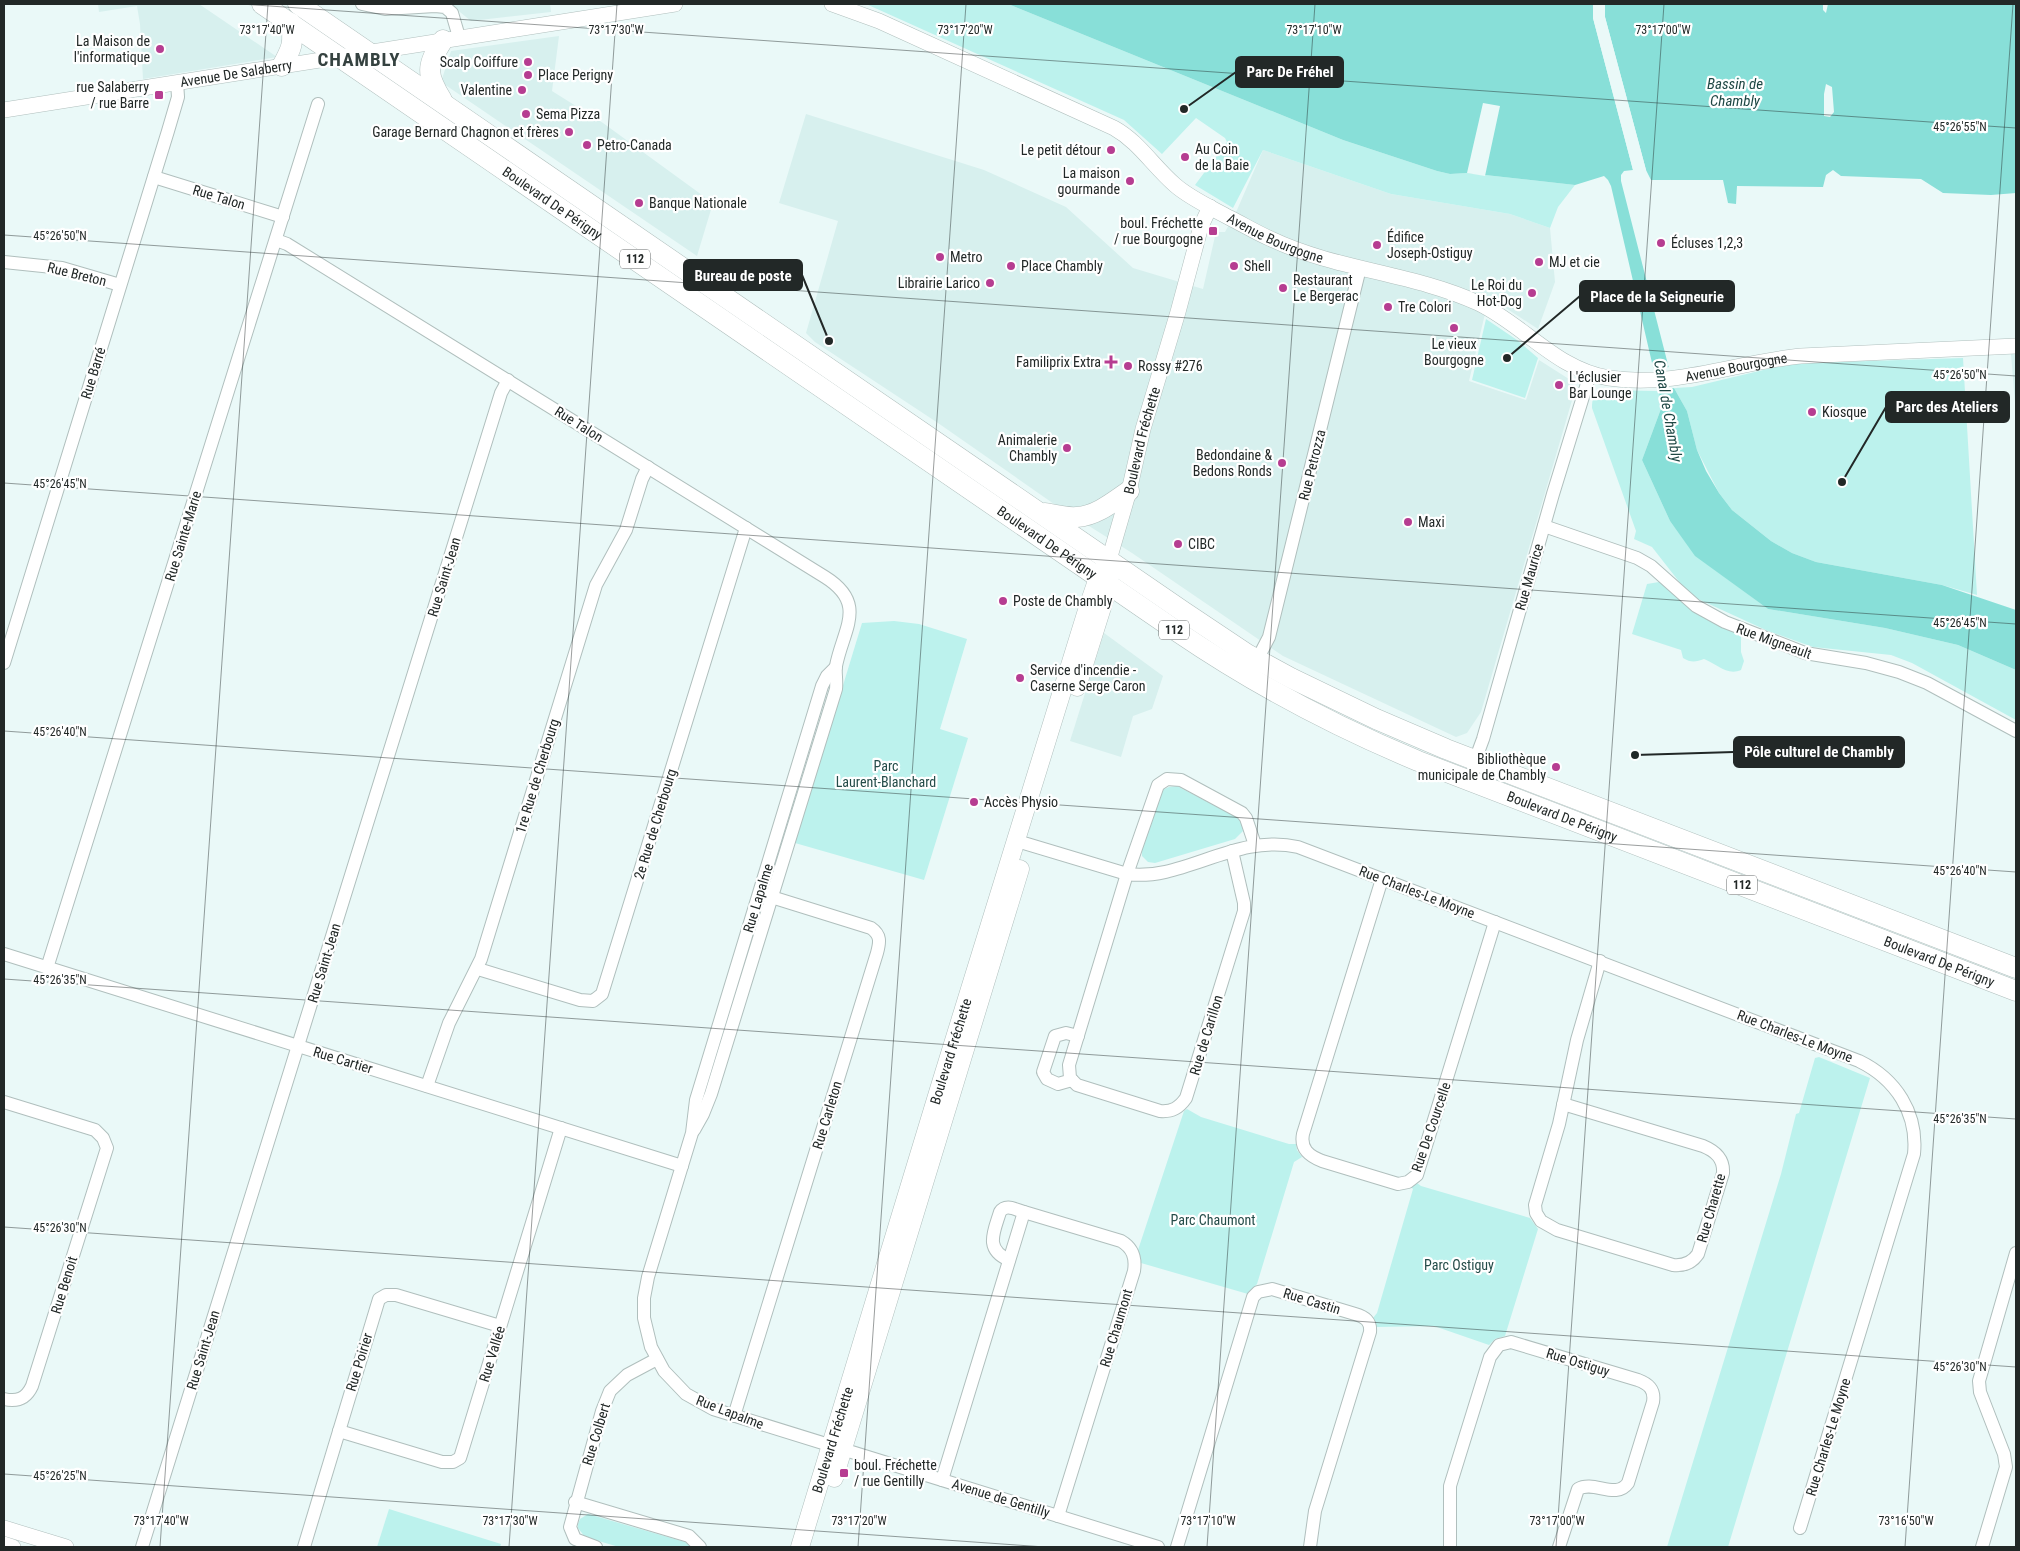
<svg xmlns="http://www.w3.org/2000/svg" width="2020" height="1551" viewBox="0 0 2020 1551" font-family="'Roboto Condensed',sans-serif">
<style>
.built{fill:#d7f0ee}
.green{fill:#bcf2ed}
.water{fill:#88dfd8;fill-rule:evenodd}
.pier{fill:#eaf9f8}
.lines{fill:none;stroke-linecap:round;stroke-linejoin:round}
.minor-casing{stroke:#b0bfbd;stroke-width:14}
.tertiary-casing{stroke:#b0bfbd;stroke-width:16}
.secondary-casing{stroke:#b0bfbd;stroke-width:19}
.primary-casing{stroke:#b0bfbd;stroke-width:21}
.minor{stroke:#fff;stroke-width:12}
.tertiary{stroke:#fff;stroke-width:15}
.secondary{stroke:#fff;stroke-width:18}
.primary{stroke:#fff;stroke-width:20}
.ticks{fill:none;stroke:#222827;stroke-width:1;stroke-opacity:0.45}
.poi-dot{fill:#b63d91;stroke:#fff;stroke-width:2}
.labels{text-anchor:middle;stroke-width:4.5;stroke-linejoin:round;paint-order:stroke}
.shield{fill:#fff;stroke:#646868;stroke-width:1}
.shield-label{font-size:12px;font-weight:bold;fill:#222827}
.poi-label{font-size:14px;fill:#222827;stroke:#fff;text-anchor:start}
.street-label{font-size:14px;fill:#222827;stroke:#fff}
.park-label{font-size:14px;fill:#244c49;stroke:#fff}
.water-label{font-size:15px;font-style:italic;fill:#1e4744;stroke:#fff}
.district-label{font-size:19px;font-weight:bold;letter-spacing:1px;fill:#354240;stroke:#fff}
.ticks-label{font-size:12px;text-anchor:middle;fill:#222827;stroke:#fff;stroke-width:4.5;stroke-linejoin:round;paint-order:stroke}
.leader{fill:none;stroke:#222827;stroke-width:2}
.callout-dot{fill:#222827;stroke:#fff;stroke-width:2}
.callout{fill:#222827;stroke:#222827;stroke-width:2}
.callout-label{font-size:15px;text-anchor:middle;font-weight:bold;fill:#fff}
</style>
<rect width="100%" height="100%" fill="#eaf9f8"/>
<!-- built -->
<g class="built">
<path d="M98,4H199L277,57L143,79L140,24L137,6L99,12Z"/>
<path d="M450,4H550L551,12L471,21Z"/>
<path d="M559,36L552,91L603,123L713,203L697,256L441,82L451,51Z"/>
<path d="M806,114L984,170L1066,207L1133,268L1203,289L1216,232H1225L1237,210L1263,150L1391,194L1510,214L1550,228L1555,282L1538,329L1489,297L1469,381L1526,400L1539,360L1572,381L1575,390L1481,712L1467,733L1456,737L1283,656L1132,553L1054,504L938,423L815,342L806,333L838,221L779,203Z"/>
<path d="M2010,342H2016V415Z"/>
<path d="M1104,633L1163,676L1152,709L1133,716L1121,757L1070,741Z"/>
</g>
<!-- green -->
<g class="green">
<path d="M866,4H1008L1343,140L1437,171L1450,174L1467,173L1575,185L1558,207L1550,228L1510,214L1391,194L1263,150L1233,208L1195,185L1227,142L1225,138L1196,118L1162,154L1124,120Z"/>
<path d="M1486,319L1517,340L1538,358L1525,398L1472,380Z"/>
<path d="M1963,358L1977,595L1942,585L1816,562L1792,553L1771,541L1732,510L1719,493L1697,450L1687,411L1674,388L1692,387L1780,366L1807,363Z"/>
<path d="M1603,390L1659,391L1662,406L1642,460L1670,521L1696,556L1768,609L1885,628L1958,645L2016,670V720L1912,663L1891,655L1813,647L1768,631L1698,599L1684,588L1652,547L1634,539L1636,531L1592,408C1592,398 1594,394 1603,390Z"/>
<path d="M1659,582L1695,611L1741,634V652L1744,661L1741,670C1727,676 1717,664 1704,659C1696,662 1691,663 1683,658L1681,650L1632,634L1647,584Z"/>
<path d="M894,621L919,624L967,639L940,729L968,738L924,880L795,843L862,623Z"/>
<path d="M1177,786L1238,818L1241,821L1243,831L1235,839L1155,863L1148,862L1142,856V849L1162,790L1169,787Z"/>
<path d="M1819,1057L1870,1078L1728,1547H1667L1781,1174L1796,1114L1799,1113L1815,1058Z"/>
<path d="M1187,1109L1201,1117L1289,1144H1296L1297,1150L1302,1157L1294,1162L1257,1284L1248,1294L1141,1263L1138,1250L1184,1111Z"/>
<path d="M1417,1183L1421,1186L1530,1218L1538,1229L1505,1336L1495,1339L1489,1345L1434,1326L1376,1327L1373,1318L1377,1313L1413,1189L1411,1187Z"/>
<path d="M389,1509L501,1544L500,1547H377Z"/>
<path d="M588,1514L685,1542L692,1547H619L585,1537L578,1528V1524L580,1519Z"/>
</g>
<!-- water -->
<g class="water">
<path d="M1008,4H1593V18L1633,170L1624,171L1621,175V181L1674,388L1687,411L1697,450L1706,471L1719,493L1732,510L1771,541L1792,553L1816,562L1942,585L2016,610V670L1958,645L1885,628L1768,609L1695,556L1670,521L1642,460L1662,406L1611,186L1608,180L1604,176L1575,185L1467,173L1450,174L1437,171L1343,140Z"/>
<path d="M1605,4H1823V10L1826,13L1828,4H2016V193L1991,195L1943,193L1921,179L1841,176L1833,170L1826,175L1823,187L1737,186L1736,204L1728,203L1723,180H1651L1646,170L1605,17ZM1826,84L1832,87L1834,112L1830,117L1824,116V94Z"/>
</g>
<!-- pier -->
<g class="pier">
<path d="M1593,4H1595L1596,17L1636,170H1633L1593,18Z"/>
<path d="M1602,4H1605V17L1646,170H1643L1603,17Z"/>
<path d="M1483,103L1500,106L1485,176L1467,173Z"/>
<path d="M1671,367L1677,388L1656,389L1651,368Z"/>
</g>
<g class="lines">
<defs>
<g id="minor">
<path d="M362,4L385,9L435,6L445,7L452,13L459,37"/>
<path d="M154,177L283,217"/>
<path d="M276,240L287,244L825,577C868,604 843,629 836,666C835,673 837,681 836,689L711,1094L703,1114L694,1130"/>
<path d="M4,262L62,268L120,285"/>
<path d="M1544,526L1637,558L1651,566L1696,606L1725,622L1805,653L1866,663L1899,672L1927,683L2016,731"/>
<path d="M1257,660L1269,637L1360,268"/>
<path d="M4,663L168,131L178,97L177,82"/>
<path d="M836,667L827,676L822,686L696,1100L692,1133L648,1277L644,1298V1318L651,1347L664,1371L686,1394L713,1409L1158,1547"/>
<path d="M1473,766L1483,739L1553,494L1590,374"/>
<path d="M1017,841L1127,874C1183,882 1235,833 1298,847L1859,1061C1896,1079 1918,1113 1914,1154L1800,1528"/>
<path d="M1232,851L1244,903V911L1186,1098C1179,1108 1172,1112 1160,1111L1077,1085L1070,1078L1069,1065L1127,874L1158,785L1167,779L1181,780L1242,813L1246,818L1255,845"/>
<path d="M1382,879L1303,1134C1300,1149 1309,1156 1322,1161L1398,1184L1408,1182L1417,1175L1495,922"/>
<path d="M4,954L682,1166"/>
<path d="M47,968L318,104"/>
<path d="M478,969L580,1000L593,1001L602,994L746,528"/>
<path d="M1072,1080L1058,1084L1047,1079L1043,1072L1055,1036L1066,1033L1078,1036"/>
<path d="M427,1086L449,1023L481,959L596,585L626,530L642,479L648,467"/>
<path d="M4,1102L95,1130L103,1138L107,1148L32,1386C26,1399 17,1402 4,1399"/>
<path d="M1563,1104L1703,1146C1715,1151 1724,1158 1723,1173L1698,1254C1692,1263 1684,1266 1673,1265L1557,1230L1541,1221L1536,1213L1535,1205L1559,1124L1577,1040L1600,961"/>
<path d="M1009,1260C984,1249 994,1232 1000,1212C1006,1203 1016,1210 1024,1212"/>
<path d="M734,1416L877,953C880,942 881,935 871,928L765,895"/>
<path d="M339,1431L442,1462H453L460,1458L561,1128"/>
<path d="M942,1480L1024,1212L1121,1241C1133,1248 1136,1258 1134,1271L1058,1516"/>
<path d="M575,1502L689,1536L700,1547"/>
<path d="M142,1547L501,393L508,380"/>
<path d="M304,1547L379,1299L386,1295H396L500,1326"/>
<path d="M596,1547L575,1539L570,1527L602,1411L610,1391L627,1375L657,1359"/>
<path d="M1177,1547L1253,1297L1258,1292L1272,1289L1355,1314C1365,1317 1371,1321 1370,1332L1315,1511L1310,1547"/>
<path d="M1450,1547V1486L1490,1357L1499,1345L1511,1342L1638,1380C1649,1384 1655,1390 1653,1402L1628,1483C1616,1500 1594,1480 1578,1489L1559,1547"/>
<path d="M1982,1547L2006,1467L2004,1454L1980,1392L1979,1381L2016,1253"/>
</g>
<g id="tertiary">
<path id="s1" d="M832,4L879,21L1114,128C1139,142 1153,166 1175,185C1191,199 1212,208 1230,218C1244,225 1257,233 1271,239C1336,270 1413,273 1478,303C1524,325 1557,370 1609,378C1675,388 1737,362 1801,356L2016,346"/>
<path id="s2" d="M4,110L675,4"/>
<path id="s3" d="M1109,560L1129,491L1143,429L1178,312L1201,226L1210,207"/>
<path d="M4,1528L66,1547"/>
<path d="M4,1544L13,1547"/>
</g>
<g id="secondary">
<path d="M1077,687L1109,585V573"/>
<path d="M834,1478L1020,869"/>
<path id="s4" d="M800,1547L940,1086L1089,604L1098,578L1104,567"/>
</g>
<g id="primary">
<path id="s5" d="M262,4L1178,632C1253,683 1334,726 1418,761L2016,991"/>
<path d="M298,4L1184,612L1247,654L1291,678L1376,719L1446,749L2016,968"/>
<path d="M282,66C292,48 294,43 291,23"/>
<path d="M442,100C426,74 426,66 443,40"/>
<path d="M1045,513C1055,515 1067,518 1077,517C1096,516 1113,502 1129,491"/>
</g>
</defs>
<!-- minor casing -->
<use href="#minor" class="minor-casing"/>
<!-- tertiary casing -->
<use href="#tertiary" class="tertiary-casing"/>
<!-- secondary casing -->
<use href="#secondary" class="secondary-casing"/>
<!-- primary casing -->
<use href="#primary" class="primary-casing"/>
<!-- minor -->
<use href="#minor" class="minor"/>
<!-- tertiary -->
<use href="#tertiary" class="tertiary"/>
<!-- secondary -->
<use href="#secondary" class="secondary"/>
<!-- primary -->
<use href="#primary" class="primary"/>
</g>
<!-- ticks -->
<path class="ticks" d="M241,4L2016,128M4,235L2016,376M4,483L2016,624M4,731L2016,872M4,979L2016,1119M4,1227L2016,1367M4,1474L1045,1547M160,1547L268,4M509,1547L617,4M858,1547L966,4M1207,1547L1315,4M1556,1547L1664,4M1905,1547L2013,4"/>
<!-- markers -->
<g class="poi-dot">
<circle cx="160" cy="49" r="5"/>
<circle cx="528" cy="62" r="5"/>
<circle cx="528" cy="75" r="5"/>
<circle cx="522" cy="90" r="5"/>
<rect x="154" y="90" width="10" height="10" rx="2.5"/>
<circle cx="526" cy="114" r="5"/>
<circle cx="569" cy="132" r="5"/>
<circle cx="587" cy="145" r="5"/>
<circle cx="1111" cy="150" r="5"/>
<circle cx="1185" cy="157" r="5"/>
<circle cx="1130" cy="181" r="5"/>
<circle cx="639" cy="203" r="5"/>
<rect x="1208" y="226" width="10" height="10" rx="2.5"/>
<circle cx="1661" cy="243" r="5"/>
<circle cx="1377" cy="245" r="5"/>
<circle cx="940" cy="257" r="5"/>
<circle cx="1539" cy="262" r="5"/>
<circle cx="1011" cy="266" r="5"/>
<circle cx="1234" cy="266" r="5"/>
<circle cx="990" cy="283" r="5"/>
<circle cx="1283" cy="288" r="5"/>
<circle cx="1532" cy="293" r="5"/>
<circle cx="1388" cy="307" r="5"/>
<circle cx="1454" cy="328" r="5"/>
<path d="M1108.5 354.5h5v5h5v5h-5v5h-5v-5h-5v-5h5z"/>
<circle cx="1128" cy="366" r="5"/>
<circle cx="1559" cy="385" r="5"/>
<circle cx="1812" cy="412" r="5"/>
<circle cx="1067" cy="448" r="5"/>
<circle cx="1282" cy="463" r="5"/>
<circle cx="1408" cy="522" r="5"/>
<circle cx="1178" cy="544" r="5"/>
<circle cx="1003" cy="601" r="5"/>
<circle cx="1020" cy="678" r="5"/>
<circle cx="1556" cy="767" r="5"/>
<circle cx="974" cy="802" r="5"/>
<rect x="839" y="1468" width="10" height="10" rx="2.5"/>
</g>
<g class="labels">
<!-- shield labels -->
<g class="shield">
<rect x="620" y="249.5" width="30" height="19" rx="4"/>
<rect x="1159" y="620.5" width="30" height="19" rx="4"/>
<rect x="1727" y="875.5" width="30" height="19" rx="4"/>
</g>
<g class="shield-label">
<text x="635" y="263">112</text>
<text x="1174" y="634">112</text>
<text x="1742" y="889">112</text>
</g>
<!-- poi labels -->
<g class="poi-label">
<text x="150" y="46" text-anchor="end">La Maison de<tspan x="150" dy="16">l'informatique</tspan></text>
<text x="518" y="67" text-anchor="end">Scalp Coiffure</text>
<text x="538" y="80">Place Perigny</text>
<text x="149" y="92" text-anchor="end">rue Salaberry<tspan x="149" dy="16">/ rue Barre</tspan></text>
<text x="512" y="95" text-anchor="end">Valentine</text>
<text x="536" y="119">Sema Pizza</text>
<text x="559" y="137" text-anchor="end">Garage Bernard Chagnon et frères</text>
<text x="597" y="150">Petro-Canada</text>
<text x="1195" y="154">Au Coin<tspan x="1195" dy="16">de la Baie</tspan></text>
<text x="1101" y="155" text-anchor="end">Le petit détour</text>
<text x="1120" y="178" text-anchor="end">La maison<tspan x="1120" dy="16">gourmande</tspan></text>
<text x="649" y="208">Banque Nationale</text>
<text x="1203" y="228" text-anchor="end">boul. Fréchette<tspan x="1203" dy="16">/ rue Bourgogne</tspan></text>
<text x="1387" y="242">Édifice<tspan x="1387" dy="16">Joseph-Ostiguy</tspan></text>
<text x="1671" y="248">Écluses 1,2,3</text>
<text x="950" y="262">Metro</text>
<text x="1549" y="267">MJ et cie</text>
<text x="1021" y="271">Place Chambly</text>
<text x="1244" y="271">Shell</text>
<text x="1293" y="285">Restaurant<tspan x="1293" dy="16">Le Bergerac</tspan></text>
<text x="980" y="288" text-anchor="end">Librairie Larico</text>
<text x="1522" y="290" text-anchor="end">Le Roi du<tspan x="1522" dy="16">Hot-Dog</tspan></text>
<text x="1398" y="312">Tre Colori</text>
<text x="1454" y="349" text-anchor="middle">Le vieux<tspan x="1454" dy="16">Bourgogne</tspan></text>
<text x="1101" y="367" text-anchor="end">Familiprix Extra</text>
<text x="1138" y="371">Rossy #276</text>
<text x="1569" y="382">L'éclusier<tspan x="1569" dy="16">Bar Lounge</tspan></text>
<text x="1822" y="417">Kiosque</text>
<text x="1057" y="445" text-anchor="end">Animalerie<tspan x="1057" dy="16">Chambly</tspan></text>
<text x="1272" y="460" text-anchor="end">Bedondaine &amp;<tspan x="1272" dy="16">Bedons Ronds</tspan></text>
<text x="1418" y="527">Maxi</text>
<text x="1188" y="549">CIBC</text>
<text x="1013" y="606">Poste de Chambly</text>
<text x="1030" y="675">Service d'incendie -<tspan x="1030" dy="16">Caserne Serge Caron</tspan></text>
<text x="1546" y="764" text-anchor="end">Bibliothèque<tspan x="1546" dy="16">municipale de Chambly</tspan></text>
<text x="984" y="807">Accès Physio</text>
<text x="854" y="1470">boul. Fréchette<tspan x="854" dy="16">/ rue Gentilly</tspan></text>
</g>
<!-- street labels -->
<g class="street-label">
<text dy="5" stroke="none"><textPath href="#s2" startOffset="235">Avenue De Salaberry</textPath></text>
<text transform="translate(219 197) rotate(17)" y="5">Rue Talon</text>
<text dy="5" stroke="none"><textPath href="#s5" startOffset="352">Boulevard De Périgny</textPath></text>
<text dy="5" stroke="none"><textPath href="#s1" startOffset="506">Avenue Bourgogne</textPath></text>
<text transform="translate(77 274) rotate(14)" y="5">Rue Breton</text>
<text dy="5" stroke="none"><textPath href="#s1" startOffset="1000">Avenue Bourgogne</textPath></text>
<text transform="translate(93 373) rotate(-73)" y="5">Rue Barré</text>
<text transform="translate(579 424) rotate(32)" y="5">Rue Talon</text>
<text dy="5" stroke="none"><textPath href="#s3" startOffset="124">Boulevard Fréchette</textPath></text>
<text transform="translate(1312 465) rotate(-76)" y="5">Rue Petrozza</text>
<text transform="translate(183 536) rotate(-73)" y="5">Rue Sainte-Marie</text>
<text dy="5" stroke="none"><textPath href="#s5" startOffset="952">Boulevard De Périgny</textPath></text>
<text transform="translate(444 577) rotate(-73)" y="5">Rue Saint-Jean</text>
<text transform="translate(1529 577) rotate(-74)" y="5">Rue Maurice</text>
<text transform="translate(1774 641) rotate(20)" y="5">Rue Migneault</text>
<text transform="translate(537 776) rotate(-73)" y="5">1re Rue de Cherbourg</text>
<text dy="5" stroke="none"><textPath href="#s5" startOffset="1538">Boulevard De Périgny</textPath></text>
<text transform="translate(655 824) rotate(-73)" y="5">2e Rue de Cherbourg</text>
<text transform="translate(1417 892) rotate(21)" y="5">Rue Charles-Le Moyne</text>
<text transform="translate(758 898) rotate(-73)" y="5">Rue Lapalme</text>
<text dy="5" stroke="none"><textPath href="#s5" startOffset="1942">Boulevard De Périgny</textPath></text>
<text transform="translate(324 963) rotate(-73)" y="5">Rue Saint-Jean</text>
<text transform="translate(1206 1035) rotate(-73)" y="5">Rue de Carillon</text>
<text transform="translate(1795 1036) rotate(21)" y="5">Rue Charles-Le Moyne</text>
<text dy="5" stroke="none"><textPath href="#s4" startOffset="518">Boulevard Fréchette</textPath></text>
<text transform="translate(343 1060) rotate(17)" y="5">Rue Cartier</text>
<text transform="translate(827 1115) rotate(-73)" y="5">Rue Carleton</text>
<text transform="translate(1431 1127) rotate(-71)" y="5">Rue De Courcelle</text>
<text transform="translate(1711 1208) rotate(-74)" y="5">Rue Charette</text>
<text transform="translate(64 1285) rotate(-73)" y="5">Rue Benoit</text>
<text transform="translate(1312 1301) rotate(17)" y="5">Rue Castin</text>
<text transform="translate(1116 1328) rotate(-73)" y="5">Rue Chaumont</text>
<text transform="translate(203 1350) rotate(-73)" y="5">Rue Saint-Jean</text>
<text transform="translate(492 1354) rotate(-73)" y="5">Rue Vallée</text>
<text transform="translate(359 1362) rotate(-73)" y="5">Rue Poirier</text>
<text transform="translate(1578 1362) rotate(17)" y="5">Rue Ostiguy</text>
<text transform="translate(730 1412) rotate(21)" y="5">Rue Lapalme</text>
<text transform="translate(596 1434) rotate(-73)" y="5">Rue Colbert</text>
<text transform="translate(1828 1437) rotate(-73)" y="5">Rue Charles-Le Moyne</text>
<text dy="5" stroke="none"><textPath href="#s4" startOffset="112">Boulevard Fréchette</textPath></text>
<text transform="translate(1001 1498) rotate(17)" y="5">Avenue de Gentilly</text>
</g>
<!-- park labels -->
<g class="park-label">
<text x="886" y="771">Parc<tspan x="886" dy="16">Laurent-Blanchard</tspan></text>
<text x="1213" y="1225">Parc Chaumont</text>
<text x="1459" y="1270">Parc Ostiguy</text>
</g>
<!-- water labels -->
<g class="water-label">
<text x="1735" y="89">Bassin de<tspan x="1735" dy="17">Chambly</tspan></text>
<text transform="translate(1668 411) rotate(80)" y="5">Canal de Chambly</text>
</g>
<!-- district labels -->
<g class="district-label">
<text x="359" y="66">CHAMBLY</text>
</g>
</g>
<g class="ticks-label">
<text x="267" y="34">73°17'40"W</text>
<text x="616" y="34">73°17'30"W</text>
<text x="965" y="34">73°17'20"W</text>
<text x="1314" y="34">73°17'10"W</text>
<text x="1663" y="34">73°17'00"W</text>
<text x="1960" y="131">45°26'55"N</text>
<text x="60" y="240">45°26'50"N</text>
<text x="1960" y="379">45°26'50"N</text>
<text x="60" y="488">45°26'45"N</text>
<text x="1960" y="627">45°26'45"N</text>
<text x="60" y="736">45°26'40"N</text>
<text x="1960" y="875">45°26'40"N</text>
<text x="60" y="984">45°26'35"N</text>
<text x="1960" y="1123">45°26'35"N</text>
<text x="60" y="1232">45°26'30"N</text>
<text x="1960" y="1371">45°26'30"N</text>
<text x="60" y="1480">45°26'25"N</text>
<text x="161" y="1525">73°17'40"W</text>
<text x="510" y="1525">73°17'30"W</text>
<text x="859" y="1525">73°17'20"W</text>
<text x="1208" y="1525">73°17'10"W</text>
<text x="1557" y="1525">73°17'00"W</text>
<text x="1906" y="1525">73°16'50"W</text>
</g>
<!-- callouts -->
<path class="leader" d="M1184 109L1236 72M829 341L802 275M1507 358L1580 296M1842 482L1886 407M1635 755L1734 752"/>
<g class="callout-dot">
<circle cx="1184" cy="109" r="5"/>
<circle cx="829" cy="341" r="5"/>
<circle cx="1507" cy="358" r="5"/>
<circle cx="1842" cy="482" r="5"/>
<circle cx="1635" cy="755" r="5"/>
</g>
<g class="callout">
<rect x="1236" y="57" width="107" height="30" rx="5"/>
<rect x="684" y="260" width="118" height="30" rx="5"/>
<rect x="1580" y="281" width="154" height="30" rx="5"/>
<rect x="1886" y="392" width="123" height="30" rx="5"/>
<rect x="1734" y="737" width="170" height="30" rx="5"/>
</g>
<g class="callout-label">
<text x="1290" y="77">Parc De Fréhel</text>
<text x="743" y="281">Bureau de poste</text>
<text x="1657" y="302">Place de la Seigneurie</text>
<text x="1947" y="412">Parc des Ateliers</text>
<text x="1819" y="757">Pôle culturel de Chambly</text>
</g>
<!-- border -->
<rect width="2020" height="1551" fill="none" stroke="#222827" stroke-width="10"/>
</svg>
